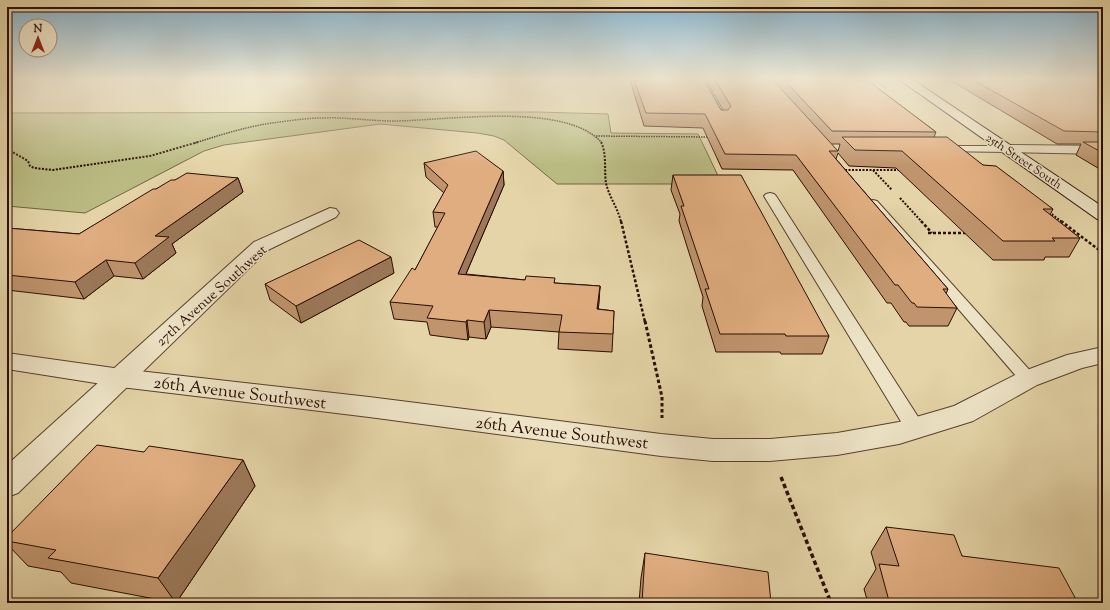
<svg xmlns="http://www.w3.org/2000/svg" width="1110" height="610" viewBox="0 0 1110 610" font-family="'Sorts Mill Goudy',serif">
<style>
.green{fill:#babb83;stroke:#726442}
.lines{fill:none;stroke-linecap:round;stroke-linejoin:round}
.service-casing{stroke:#583f2a;stroke-width:2}
.minor-casing{stroke:#583f2a;stroke-width:2}
.tertiary-casing{stroke:#583f2a;stroke-width:2}
.secondary-casing{stroke:#2a0d00;stroke-width:2}
.path-far4{stroke:#2a0d00;stroke-width:1.5;stroke-dasharray:1.5 1;stroke-linecap:butt}
.path-far3{stroke:#2a0d00;stroke-width:2;stroke-dasharray:2 1.5;stroke-linecap:butt}
.path-far2{stroke:#2a0d00;stroke-width:2.5;stroke-dasharray:3 2;stroke-linecap:butt}
.path-far1{stroke:#2a0d00;stroke-width:3;stroke-dasharray:3.5 2.5;stroke-linecap:butt}
.path{stroke:#2a0d00;stroke-width:3.5;stroke-dasharray:4.5 3;stroke-linecap:butt}
.service{fill:#ede3c6;fill-rule:evenodd}
.minor{fill:#ede3c6;fill-rule:evenodd}
.tertiary{fill:#ede3c6;fill-rule:evenodd}
.secondary{fill:#ede3c6;fill-rule:evenodd}
.wall{fill:#c0956e;stroke:#2a0d00;fill-rule:evenodd}
.shaded-wall{fill:#9c795a;stroke:#2a0d00}
.building{fill:#dfad80;stroke:#2a0d00}
.labels{text-anchor:middle;stroke-width:3;stroke-linejoin:round;paint-order:stroke}
.far-street-label{font-size:12px;fill:#2a0d00;stroke:#ede3c6}
.street-label{font-size:14px;fill:#2a0d00;stroke:#ede3c6}
.near-street-label{font-size:17px;fill:#2a0d00;stroke:#ede3c6}
</style>
<rect width="100%" height="100%" fill="#e4d4a7"/>
<filter id="stains"><feTurbulence type="fractalNoise" baseFrequency=".005" numOctaves="4"/><feColorMatrix values="0 0 0 0 .2 0 0 0 0 .09 0 0 0 0 .02 0 0 0 .5 -.17"/></filter>
<radialGradient id="worn" r=".72"><stop offset=".6" stop-color="#630" stop-opacity="0"/><stop offset="1" stop-color="#630" stop-opacity=".3"/></radialGradient>
<!-- green -->
<path class="green" d="M537,112L608,114L611,133L698,134L722,184H557L504,140L494,136L477,133L380,124L224,145L204,151L85,213L7,206V113Z"/>
<g class="lines">
<defs>
<g id="service">
<path d="M942,146H1007L1012,149L1007,152L939,151L937,149Z"/>
<path d="M770,193L774,194L776,196L922,423L925,428L922,433L915,435L908,433L764,196L766,194Z"/>
<path d="M873,200L877,201L1034,375L1037,379L1034,383L1028,385L1022,383L869,205L867,203L869,201Z"/>
</g>
<g id="minor">
<path d="M1007,145L1103,146V154L1002,152L1000,149L1002,146Z"/>
<path d="M330,208L336,209L339,213L336,217L268,250L18,493L7,497V465L254,242Z"/>
</g>
<path id="tertiary" d="M1103,347V363L1082,368L1037,385L973,421L899,444L837,455L770,461H713L661,456L369,417L121,387L7,369V353L121,369L369,397L661,434L713,439H770L837,433L899,422L954,406L1019,373L1067,355Z"/>
<path id="secondary" d="M900,80H913L1103,207V220L1097,219Z"/>
</defs>
<!-- service casing -->
<use href="#service" class="service-casing"/>
<!-- minor casing -->
<use href="#minor" class="minor-casing"/>
<!-- tertiary casing -->
<use href="#tertiary" class="tertiary-casing"/>
<!-- secondary casing -->
<use href="#secondary" class="secondary-casing"/>
<!-- path-far4 -->
<g class="path-far4">
<path d="M875,80L887,89"/>
<path d="M596,136L709,137"/>
<path d="M195,143C220,135 245,127 272,123C288,121 306,118 323,118C346,117 370,121 393,121C444,121 566,101 602,143"/>
</g>
<!-- path-far3 -->
<g class="path-far3">
<path d="M601,142C607,154 604,170 606,183C609,197 618,208 621,222"/>
<path d="M7,149L28,161L30,166L34,168L53,170L150,156L198,142"/>
<path d="M845,170H902"/>
<path d="M873,170L892,190"/>
<path d="M900,198L922,222"/>
<path d="M1049,212L1062,222"/>
</g>
<!-- path-far2 -->
<g class="path-far2">
<path d="M621,221L645,322"/>
<path d="M921,221L932,233"/>
<path d="M1061,221L1103,253"/>
<path d="M928,233H967"/>
</g>
<!-- path-far1 -->
<path class="path-far1" d="M645,321L662,397V418"/>
<!-- path -->
<path class="path" d="M781,477L831,603"/>
<!-- service -->
<use href="#service" class="service"/>
<!-- minor -->
<use href="#minor" class="minor"/>
<!-- tertiary -->
<use href="#tertiary" class="tertiary"/>
<!-- secondary -->
<use href="#secondary" class="secondary"/>
</g>
<!-- wall -->
<g class="wall">
<path d="M630,80H704L721,110H723L706,80H773L775,83L776,80H867L936,132L934,137L983,165L1053,209L1050,215L1080,238L1069,257H1045L1044,260H993L896,168L849,166L838,153L836,159L948,289L946,294L957,308L948,326H909L906,322H904L891,303H887L793,170L722,169L703,128L644,126ZM831,144H840L838,151Z"/>
<path d="M950,80H1103V171L1076,155L1081,144H1057Z"/>
<path d="M424,163L503,171L504,185L466,274L555,283L600,286L598,309L614,311L612,352L558,349L559,332L491,327L486,339L469,337L468,340L430,335L427,322L394,319L390,302L415,270L438,227H435L433,212L444,193L426,177Z"/>
<path d="M673,175L829,336L822,354H781L780,352H716L702,306L703,297L679,221L680,214L671,190Z"/>
<path d="M238,178L243,192L172,244L176,253L143,279L114,276L84,299L7,290V228L79,234L156,189L175,180Z"/>
<path d="M394,273L301,323L270,300L265,284Z"/>
<path d="M144,452L243,460L255,486L176,603L71,583L61,572L28,566L7,544V537Z"/>
<path d="M886,527L962,556L1078,603H868L864,589L876,569L871,552Z"/>
<path d="M645,553L771,603H639L641,578Z"/>
</g>
<!-- shaded-wall -->
<g class="shaded-wall">
<path d="M503,171L504,185L459,290L458,274Z"/>
<path d="M238,178L243,192L172,244L176,253L143,279L135,263L155,236Z"/>
<path d="M391,257L394,273L301,323L296,306Z"/>
<path d="M106,260L114,276L84,299L75,282Z"/>
<path d="M600,286L599,303L596,326L597,309Z"/>
<path d="M489,310L491,327L486,339L484,322Z"/>
<path d="M467,320L469,337L468,340L466,322Z"/>
<path d="M243,460L255,486L176,603L158,578Z"/>
</g>
<!-- building -->
<g class="building">
<path d="M634,80H704L721,110H728L731,106L715,80H773L838,151H829L948,289H943L957,308L917,307L914,303H912L898,285H895L796,155L725,154L705,114L646,113Z"/>
<path d="M784,80H867L936,132L832,131Z"/>
<path d="M973,80H1103V132L1064,131Z"/>
<path d="M842,137H947L983,165L996,166L1053,209H1043L1080,238H1052L1055,241H1003L902,151L855,150Z"/>
<path d="M1083,142H1103V153Z"/>
<path d="M476,151L503,171L458,274L525,280L526,276L555,278L554,283L600,286L597,309L614,311L613,334L559,332L562,315L489,310L484,322L467,320L466,322L427,318L433,306L390,302L412,268L415,270L445,213L433,212L448,185L424,163Z"/>
<path d="M187,173L238,178L155,236L169,237L135,263L106,260L75,282L7,275V228L79,234L153,189H156L171,180H175Z"/>
<path d="M673,175H741L829,336H786L785,334H720L705,289H709L681,206H684Z"/>
<path d="M359,240L391,257L296,306L265,284Z"/>
<path d="M97,445L144,452L149,446L243,460L158,578L48,558L56,550L7,541V537Z"/>
<path d="M886,527L954,535L962,556L1059,568L1078,603H909L889,601L879,564L899,566Z"/>
<path d="M645,553L768,572L771,603H642Z"/>
</g>
<!-- sky -->
<linearGradient id="sky" x2="0" y2="1"><stop stop-color="#87b5d2"/><stop offset="0.48" stop-color="#f3ecd7"/><stop offset="1" stop-color="#f3ecd7" stop-opacity="0"/></linearGradient>
<rect width="1110" height="165" fill="url(#sky)"/>
<g class="labels">
<!-- far-street labels -->
<g class="far-street-label">
<text transform="translate(1024 161) rotate(34)" y="4">25th Street South</text>
</g>
<!-- street labels -->
<g class="street-label">
<text transform="translate(211 295) rotate(-42)" y="5">27th Avenue Southwest</text>
</g>
<!-- near-street labels -->
<g class="near-street-label">
<text transform="translate(240 392) rotate(7)" y="6">26th Avenue Southwest</text>
<text transform="translate(562 432) rotate(7)" y="6">26th Avenue Southwest</text>
</g>
</g>
<!-- margin -->
<rect width="1110" height="610" fill="none" stroke="#e4d4a7" stroke-width="24"/>
<rect x="8" y="8" width="1094" height="594" fill="none" stroke="#2a0d00" stroke-width="2"/>
<rect x="12" y="12" width="1086" height="586" fill="none" stroke="#2a0d00"/>
<!-- north arrow -->
<g transform="translate(38 38)"><circle r="19" fill="#ede3c6" stroke="#9f8d77"/>
<path d="M0-3L7 15L0 10L-7 15Z" fill="#8f2418"/>
<text y="-6" font-size="11" font-weight="bold" text-anchor="middle" fill="#2a0d00">N</text>
</g>
<rect width="100%" height="100%" filter="url(#stains)"/>
<rect width="100%" height="100%" fill="url(#worn)"/>
</svg>
